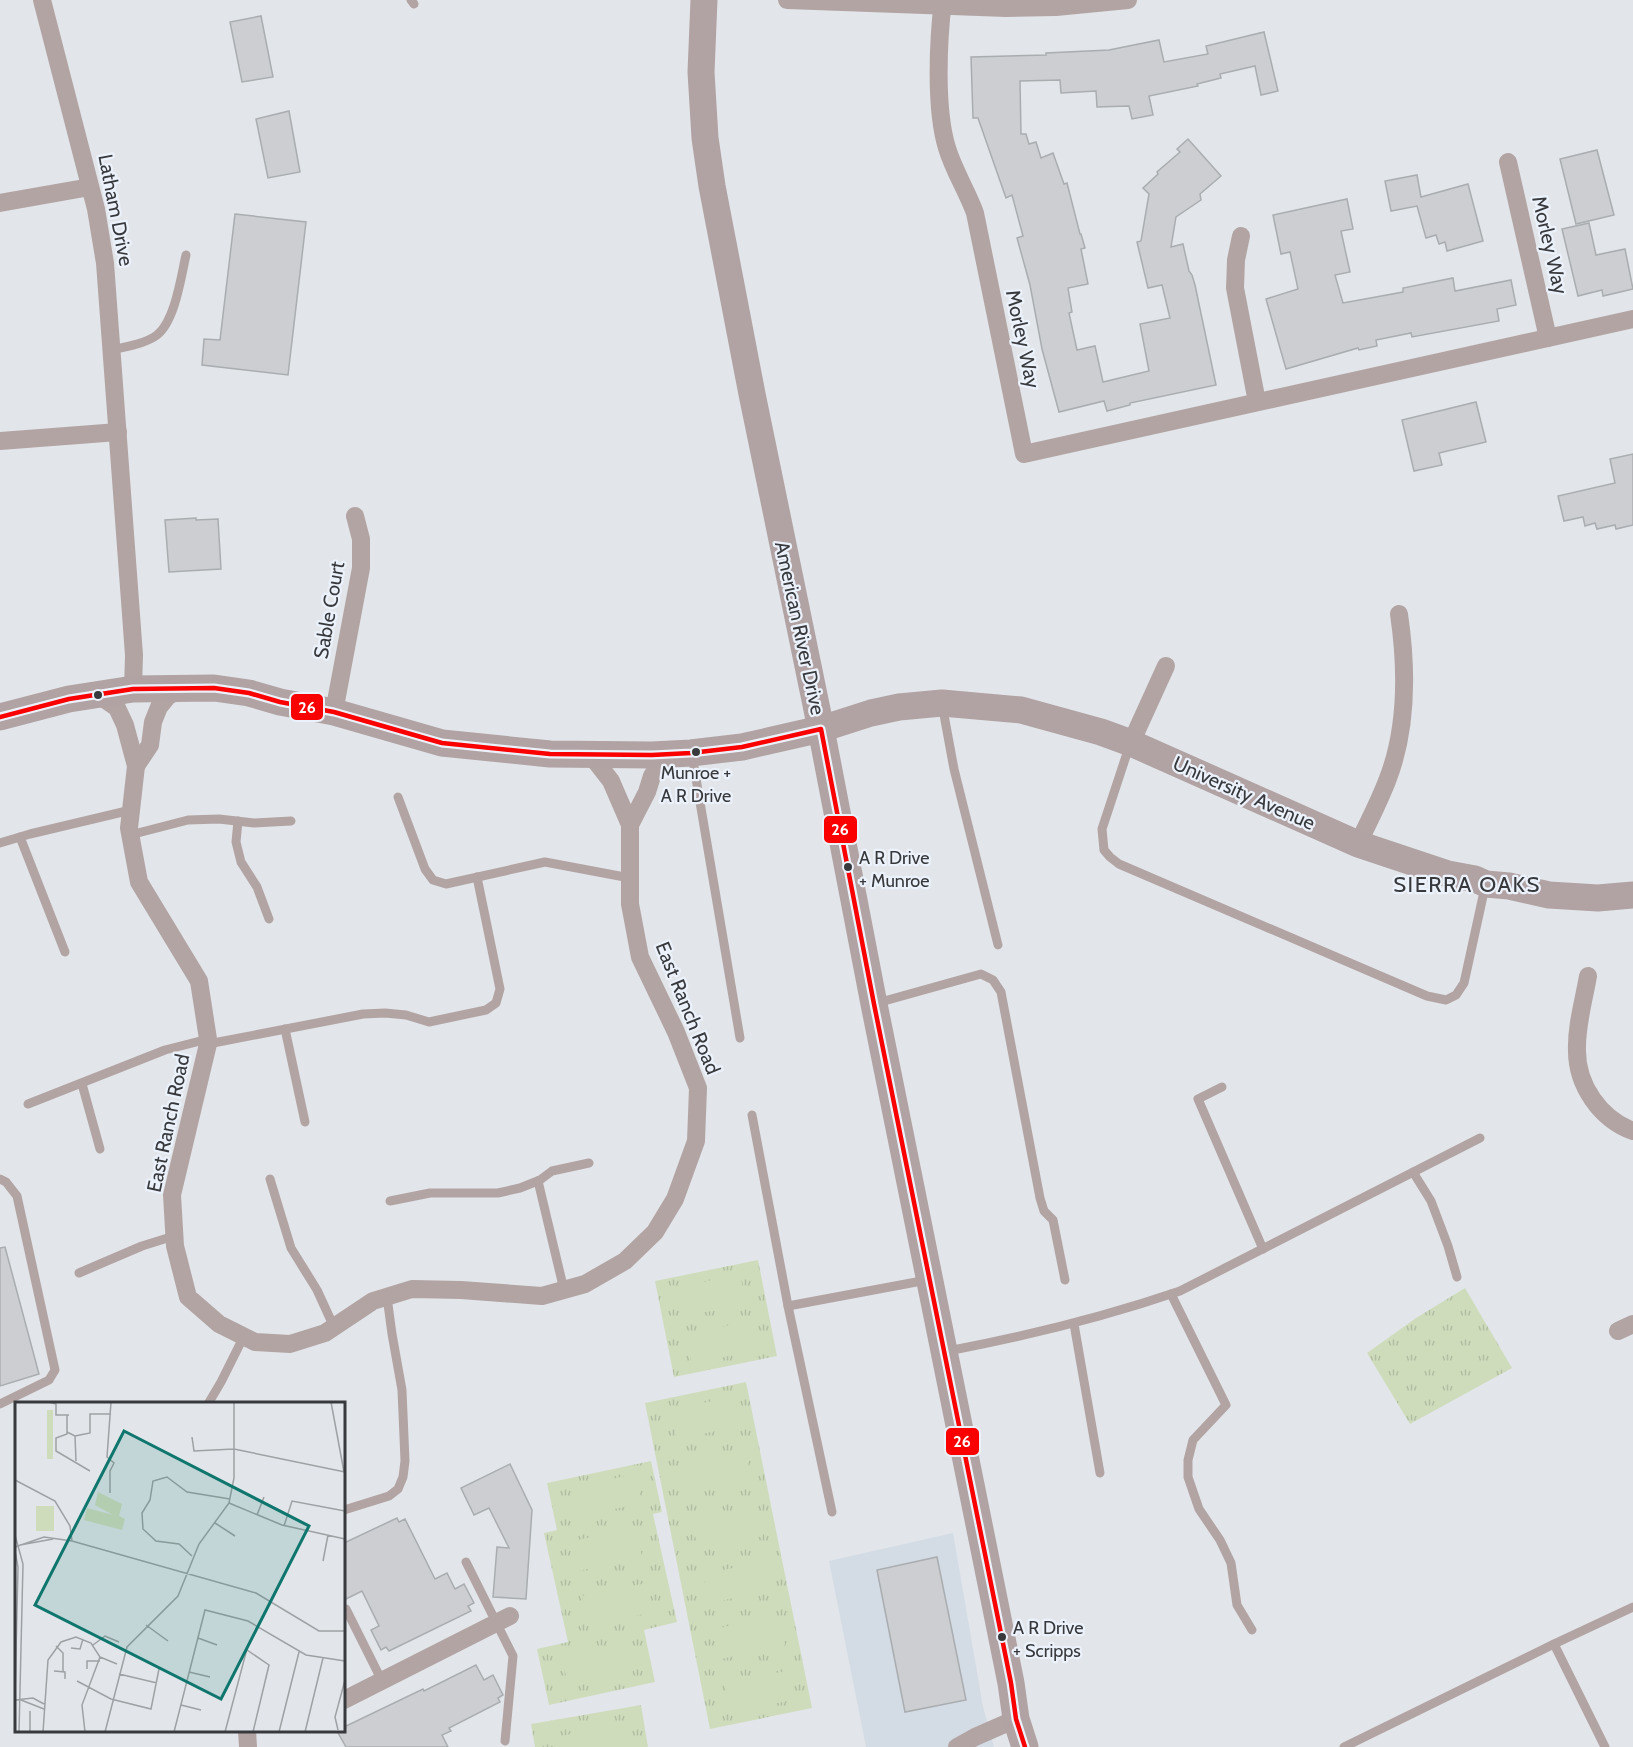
<svg xmlns="http://www.w3.org/2000/svg" width="1633" height="1747" viewBox="0 0 1633 1747" font-family="Cabin,sans-serif">
<style>
.built{fill:#d3dbe5}
.grass{fill:url(#grass-tufts)}
.garden{fill:#cfdcbc}
.building{fill:#ccced1;stroke:#aaadb0;stroke-width:1.5}
.lines{fill:none;stroke-linecap:round;stroke-linejoin:round}
.lane{stroke:#b3a4a4;stroke-width:9}
.street{stroke:#b3a4a4;stroke-width:18}
.secondary{stroke:#b1a2a3;stroke-width:27}
.bus-1-casing{stroke:#ecf2fb;stroke-width:9}
.bus-1{stroke:#fa0000;stroke-width:4.5}
.bus-dot{fill:#37393c;stroke:#ecf2fb;stroke-width:2}
.labels{text-anchor:middle;stroke-width:4.5;stroke-linejoin:round;paint-order:stroke}
.bus-label{font-size:18px;fill:#37393c;stroke:#ecf2fb;text-anchor:start}
.street-label{font-size:20px;fill:#37393c;stroke:#ecf2fb}
.quarter-label{font-size:22px;letter-spacing:1.5px;fill:#37393c;stroke:#ecf2fb}
.inset-road{fill:none;stroke:#9ea1a4;stroke-width:1.5}
.view{fill:#0f766e;fill-opacity:0.15;stroke:#0f766e;stroke-width:3}
.inset-edge{fill:none;stroke:#37393c;stroke-width:3}
.line-badge{stroke:#ecf2fb;stroke-width:2}
.badge-label{font-size:16px;text-anchor:middle;font-weight:bold;fill:#fff}
</style>
<defs>
<pattern id="grass-tufts" width="24" height="20" patternUnits="userSpaceOnUse" patternTransform="scale(1.5)"><rect width="24" height="20" fill="#cfdcbc"/><path d="M3 7l-1-3M5 7V3M7 7l1-3M15 17l-1-3M17 17v-4M19 17l1-3" fill="none" stroke="#b2bea2"/></pattern>
</defs>
<rect width="100%" height="100%" fill="#e2e6ea"/>
<!-- built -->
<path class="built" d="M953,1533L983,1707L994,1747H866L829,1561Z"/>
<!-- grass -->
<g class="grass">
<path d="M758,1260L777,1356L674,1377L655,1281Z"/>
<path d="M1465,1288L1512,1368L1410,1424L1367,1353L1416,1318Z"/>
<path d="M746,1382L812,1708L710,1729L645,1403Z"/>
<path d="M651,1461L662,1512L653,1514L677,1622L644,1630L655,1682L549,1705L537,1649L568,1642L544,1533L557,1530L547,1483Z"/>
<path d="M641,1705L648,1747H535L531,1724Z"/>
</g>
<!-- garden -->
<g class="garden">
<path d="M740,1274L746,1304L681,1317L675,1288Z"/>
<path d="M750,1321L756,1350L692,1364L686,1334Z"/>
<path d="M735,1396L741,1426L677,1439L671,1410Z"/>
<path d="M746,1452L752,1481L688,1495L681,1465Z"/>
<path d="M636,1474L642,1503L577,1517L571,1487Z"/>
<path d="M757,1507L763,1536L698,1550L692,1520Z"/>
<path d="M636,1528L642,1557L578,1571L572,1541Z"/>
<path d="M768,1561L774,1590L709,1603L703,1574Z"/>
<path d="M647,1583L653,1612L589,1626L582,1596Z"/>
<path d="M779,1616L785,1645L721,1659L714,1629Z"/>
<path d="M627,1643L633,1673L568,1686L562,1657Z"/>
<path d="M790,1670L796,1699L732,1713L725,1684Z"/>
<path d="M621,1723L626,1747H559L557,1737Z"/>
</g>
<!-- building -->
<g class="building">
<path d="M261,16L273,77L242,82L230,22Z"/>
<path d="M1264,32L1278,91L1261,95L1255,66L1220,74L1221,78L1197,84L1198,86L1149,96L1153,115L1132,119L1129,106L1097,107L1096,91L1061,93L1060,80L1020,81L1021,134H1026L1029,144L1036,142L1041,158L1053,153L1064,184L1067,183L1080,234H1081L1085,248L1081,249L1088,284L1068,288L1072,312L1069,313L1077,350L1095,346L1103,382L1149,371L1140,324L1170,318L1162,285L1148,288L1137,242L1141,241L1149,194L1143,188L1158,174L1157,172L1180,152L1177,149L1188,139L1221,176L1200,194L1201,200L1176,217L1171,247L1183,244L1189,271L1192,275L1195,285L1216,385L1130,403V405L1107,411L1104,401L1059,412L1042,349L1030,285L1017,238L1023,236L1012,195L1006,198L978,118H973L971,57L1046,55V53L1109,50L1159,40L1164,62L1208,54L1206,46Z"/>
<path d="M289,111L300,172L268,178L256,119Z"/>
<path d="M1597,150L1614,215L1576,224L1560,159Z"/>
<path d="M1417,175L1421,197L1468,184L1483,241L1447,251L1445,242L1439,244L1436,235L1426,238L1417,206L1391,211L1385,181Z"/>
<path d="M1347,199L1353,229L1341,231L1350,272L1335,275L1343,303L1403,292V288L1453,278L1455,291L1511,280L1516,305L1497,309L1499,321L1412,337L1411,333L1376,340L1377,346L1359,350L1358,348L1286,369L1266,299L1298,289L1290,252L1281,254L1273,215Z"/>
<path d="M235,214L306,222L288,375L202,365L204,339L220,340Z"/>
<path d="M1589,223L1596,255L1625,249L1633,289L1603,296L1602,290L1578,296L1562,229Z"/>
<path d="M1476,402L1486,442L1439,453L1442,465L1414,471L1402,420Z"/>
<path d="M1633,454V525L1616,529L1615,525L1597,529L1595,523L1585,526L1583,517L1564,521L1558,496L1615,483L1610,459Z"/>
<path d="M196,518V520L218,519L221,569L169,572L165,520Z"/>
<path d="M5,1247L39,1374L0,1386V1248Z"/>
<path d="M510,1464L532,1510L526,1599L493,1597L497,1547L509,1548L489,1508L474,1515L461,1488Z"/>
<path d="M397,1518L399,1522L405,1519L435,1579L447,1573L455,1589L464,1584L474,1603L468,1606L471,1611L389,1651L386,1647L381,1650L371,1630L379,1626L362,1591L344,1600V1543Z"/>
<path d="M937,1557L966,1700L905,1712L877,1570Z"/>
<path d="M476,1665L484,1680L493,1675L503,1695L498,1698L500,1702L449,1728L451,1731L442,1735L448,1747H346L337,1731H344V1727L423,1689L424,1691Z"/>
</g>
<g class="lines">
<!-- lane -->
<g class="lane">
<path d="M411,0L414,4"/>
<path d="M112,350C127,346 145,344 157,335C175,321 181,277 186,255"/>
<path d="M942,704L954,769L998,945"/>
<path d="M1130,744L1102,829L1104,850L1110,857L1119,864L1427,996L1446,1000L1456,995L1464,983L1485,887"/>
<path d="M692,755L740,1038"/>
<path d="M398,797L425,869L433,880L446,884L545,862L630,878"/>
<path d="M238,821L236,842L241,862L257,887L269,919"/>
<path d="M130,835L188,820L219,819L254,823L291,821"/>
<path d="M20,837L65,952"/>
<path d="M0,843L30,834L131,810"/>
<path d="M877,1003L981,974L993,980L1001,992L1040,1198L1044,1211L1053,1220L1065,1280"/>
<path d="M285,1029L305,1122"/>
<path d="M208,1044L363,1014L385,1013L406,1015L429,1022L486,1010L496,1003L500,989L477,877"/>
<path d="M82,1084L100,1149"/>
<path d="M1222,1087L1198,1099L1263,1249"/>
<path d="M28,1104L165,1050L208,1039"/>
<path d="M752,1115L788,1306L927,1280"/>
<path d="M1413,1172L1431,1201L1448,1246L1457,1277"/>
<path d="M0,1179L6,1182L17,1196L55,1370L49,1380L0,1404"/>
<path d="M270,1179L291,1248L317,1290L334,1327"/>
<path d="M538,1181L564,1290"/>
<path d="M390,1201L430,1193H498L520,1188L540,1180L552,1171L589,1163"/>
<path d="M79,1273L142,1246L174,1236"/>
<path d="M1171,1294L1226,1405L1193,1440L1188,1460V1477L1199,1509L1220,1540L1231,1563L1237,1605L1252,1630"/>
<path d="M788,1306L832,1512"/>
<path d="M1074,1324L1100,1473"/>
<path d="M948,1351C1027,1336 1104,1317 1180,1291L1480,1138"/>
<path d="M208,1404L221,1382L244,1336"/>
<path d="M344,1510L389,1496L398,1489L403,1477L405,1461L402,1390L392,1334L387,1297"/>
<path d="M466,1562L513,1656L505,1741"/>
<path d="M346,1609L382,1681"/>
<path d="M1554,1644L1605,1747"/>
<path d="M1344,1747L1554,1644L1633,1607"/>
</g>
<!-- street -->
<g class="street">
<path d="M42,0L96,209L105,263L134,655L133,689"/>
<path d="M787,0L1006,8L1056,7L1128,0"/>
<path d="M943,0C938,42 935,109 947,148C954,171 967,191 975,213L1024,454L1633,319"/>
<path d="M1508,162L1548,338"/>
<path d="M0,203L90,187"/>
<path d="M1241,236L1236,260L1235,288L1257,402"/>
<path d="M0,441L118,432"/>
<path d="M97,694L117,708L125,725L136,766L129,828L139,882L199,981L208,1039V1044L172,1195L175,1246L188,1297L219,1324L255,1342L290,1344L325,1333L373,1301L412,1289L461,1290L542,1296L585,1284L625,1261L655,1232L675,1199L696,1141L698,1088L676,1032L640,957L630,904V825L611,781L590,754"/>
<path d="M334,712L361,568V539L355,516"/>
<path d="M1131,743L1166,666"/>
<path d="M136,766L150,745L153,722L159,707L168,696L182,689"/>
<path d="M630,825L647,792L652,776L658,767L673,754"/>
<path d="M1358,844C1368,823 1379,802 1387,781C1408,728 1407,669 1399,614"/>
<path d="M1588,976C1584,1000 1576,1026 1577,1051C1577,1085 1600,1119 1633,1131"/>
<path d="M1618,1331L1633,1324"/>
<path d="M344,1700L510,1616"/>
<path d="M247,1730L248,1747"/>
<path d="M957,1747L975,1737L1016,1719"/>
</g>
<!-- secondary -->
<g class="secondary">
<path d="M704,0L701,72L705,138L712,186L752,394L821,729L874,1004L1011,1683L1016,1719L1025,1747"/>
<path d="M0,717L69,699L133,689L214,688L249,693L280,702L334,712L442,743L550,754L652,755L691,753L742,747L821,729L871,713L899,707L942,703L1021,710L1101,732L1131,743L1358,844L1448,874L1475,879L1486,884L1509,886L1549,895L1598,898L1633,895"/>
</g>
<defs>
<path id="bus-1" d="M0,717L69,699L133,689L214,688L249,693L280,702L334,712L442,743L550,754L652,755L691,753L742,747L821,729L874,1004L1011,1683L1016,1719L1025,1747"/>
</defs>
<!-- bus-1 casing -->
<use href="#bus-1" class="bus-1-casing"/>
<!-- bus-1 -->
<use href="#bus-1" class="bus-1"/>
</g>
<!-- markers -->
<g class="bus-dot">
<circle cx="98" cy="695" r="5"/>
<circle cx="696" cy="752" r="5"/>
<circle cx="848" cy="867" r="5"/>
<circle cx="1002" cy="1637" r="5"/>
</g>
<g class="labels">
<!-- bus labels -->
<g class="bus-label">
<text x="696" y="779" text-anchor="middle">Munroe +<tspan x="696" dy="23">A R Drive</tspan></text>
<text x="859" y="864">A R Drive<tspan x="859" dy="23">+ Munroe</tspan></text>
<text x="1013" y="1634">A R Drive<tspan x="1013" dy="23">+ Scripps</tspan></text>
</g>
<!-- street labels -->
<g class="street-label">
<text transform="translate(116 210) rotate(79)" y="7">Latham Drive</text>
<text transform="translate(1550 245) rotate(77)" y="7">Morley Way</text>
<text transform="translate(1023 339) rotate(78)" y="7">Morley Way</text>
<text transform="translate(329 610) rotate(-80)" y="7">Sable Court</text>
<text transform="translate(800 628) rotate(78)" y="7">American River Drive</text>
<text transform="translate(1244 793) rotate(24)" y="7">University Avenue</text>
<text transform="translate(688 1008) rotate(68)" y="7">East Ranch Road</text>
<text transform="translate(168 1123) rotate(-78)" y="7">East Ranch Road</text>
</g>
<!-- quarter labels -->
<g class="quarter-label">
<text x="1467" y="892">SIERRA OAKS</text>
</g>
</g>
<!-- overview -->
<g transform="translate(15 1402)">
<rect width="330" height="330" fill="#e2e6ea"/>
<path d="M32,8H38V57H32ZM83,90L107,102L104,114L110,117L107,128L69,118L72,106L98,113L80,103ZM21,104H39V129H21Z" fill="#cfdcbc"/>
<path class="inset-road" d="M34,0L41,2V13H54M316,0L329,70M52,13V32L41,36V49L75,69M52,30L60,34L61,59M60,34L75,31V12H96M177,35L179,49L219,47L330,70M0,78L40,99L55,124L57,139M95,91V69L99,61L92,55L96,0M214,101L267,123L330,137M242,113L249,95M200,121L220,134M269,124L277,99L330,109M0,133L8,162L4,330M5,143L38,137M0,145L29,135L57,139L241,191L304,229H330M0,149L3,165L0,294M177,154L164,142L141,139L128,127L127,111L135,98L138,79L152,75L172,90L215,97M308,159L313,133M131,223L153,239M183,236L202,243M78,243L90,234L104,240M41,244L48,251V269M56,246L65,247L68,237M232,248L254,263L238,330M85,255L102,262M72,267V259H85M39,269L50,270V277M174,270L195,275M104,272L142,281M62,279L96,297L136,307L144,267M0,298L18,296L29,302M6,298L29,307M166,303L186,308M15,309V330M323,328L320,315L330,278M28,330L33,258L46,240L61,235L76,241L85,255L67,303L70,330M90,330L112,245L163,194L184,142L214,101L219,76V0M159,330L190,208L233,219L291,253L330,259M210,330L233,243L256,199M264,330L284,250M290,330L308,256"/>
<path class="view" d="M109,29L294,124L206,297L20,203Z"/>
<rect width="330" height="330" class="inset-edge"/>
</g>
<g class="line-badge">
<rect x="290" y="693" width="34" height="28" rx="6" fill="#fa0000"/>
<rect x="823" y="815" width="35" height="29" rx="6" fill="#fa0000"/>
<rect x="945" y="1427" width="35" height="29" rx="6" fill="#fa0000"/>
</g>
<g class="badge-label">
<text x="307" y="713">26</text>
<text x="840" y="835">26</text>
<text x="962" y="1447">26</text>
</g>
</svg>
